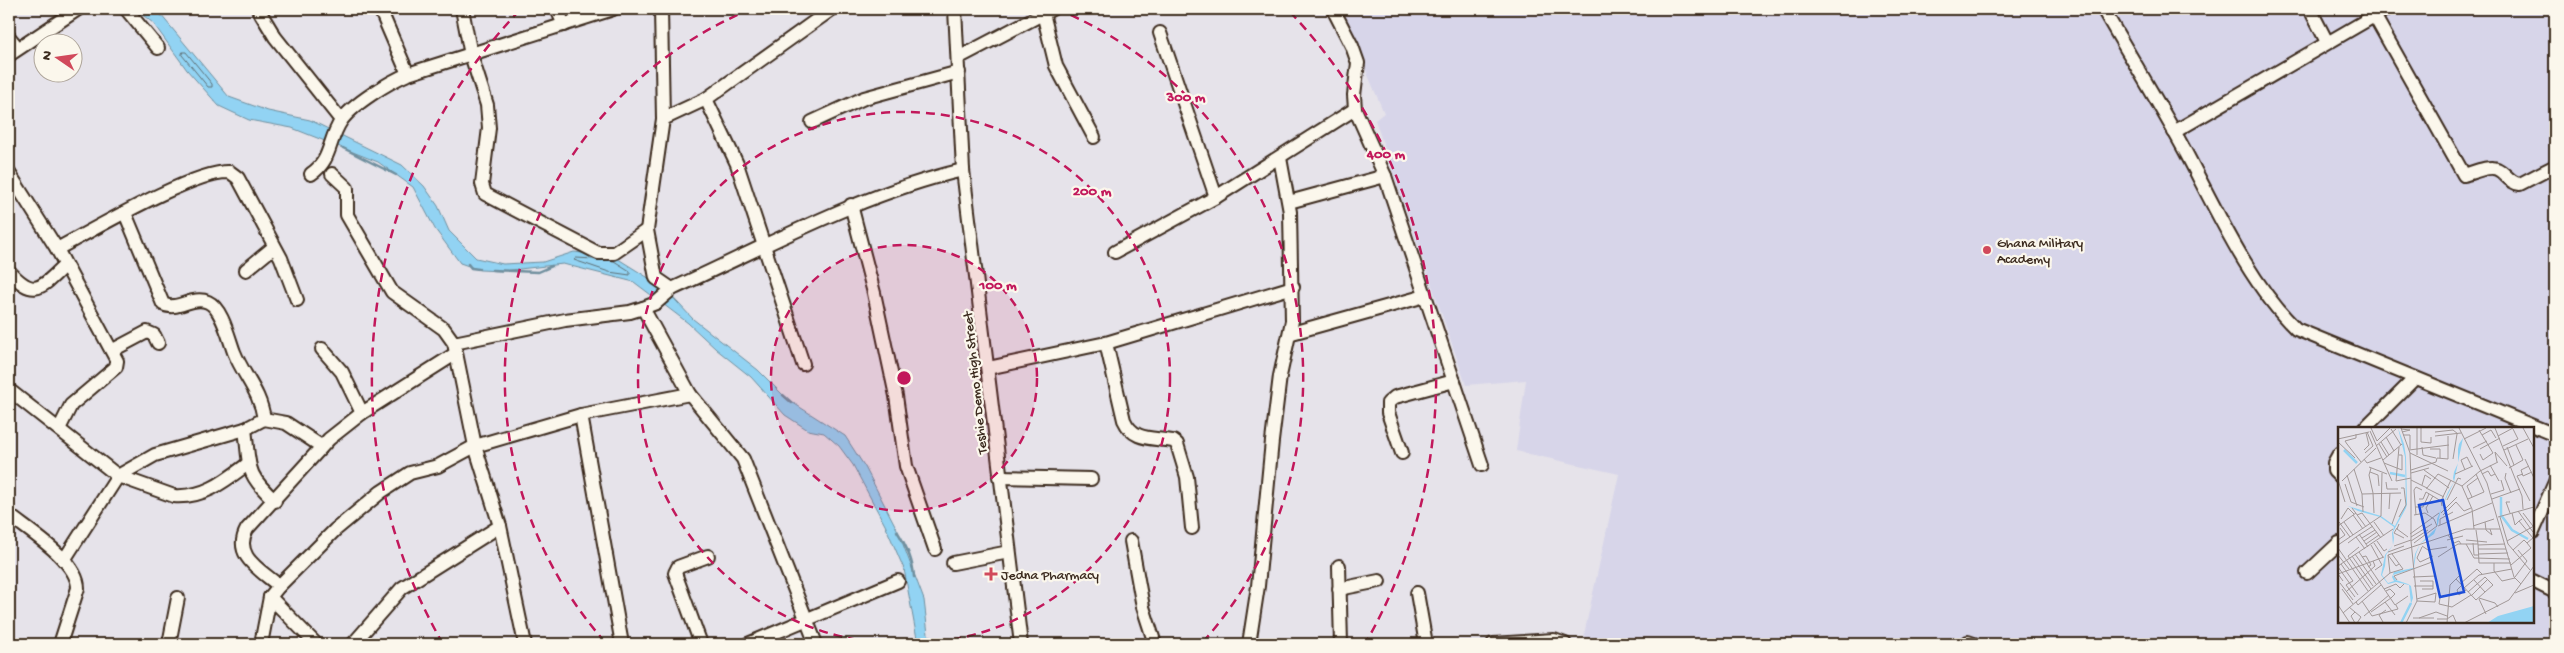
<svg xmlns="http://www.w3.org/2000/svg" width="2564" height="653" viewBox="0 0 2564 653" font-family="'Gochi Hand',sans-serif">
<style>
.built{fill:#d7d5e9;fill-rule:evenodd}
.water{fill:#92d3f3;stroke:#6f8f9e}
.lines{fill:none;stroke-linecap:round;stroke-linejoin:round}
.shore{stroke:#5e6e73;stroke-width:1}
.stream{stroke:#6f8f9e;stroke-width:2.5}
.minor-casing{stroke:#3b2a1e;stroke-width:16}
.minor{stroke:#fbf7ec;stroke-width:12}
.ring{fill:none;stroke:#c2185b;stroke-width:2.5;stroke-dasharray:9 6}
.poi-dot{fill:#d1495b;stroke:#fbf7ec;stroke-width:2}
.labels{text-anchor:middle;stroke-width:4.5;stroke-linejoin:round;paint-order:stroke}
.poi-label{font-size:14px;fill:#3b2a1e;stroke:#fbf7ec;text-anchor:start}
.street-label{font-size:14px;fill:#3b2a1e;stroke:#fbf7ec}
.inset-river{fill:none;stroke:#92d3f3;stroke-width:2.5}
.inset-road{fill:none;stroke:#a29998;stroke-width:1}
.view{fill:#1d4ed8;fill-opacity:0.15;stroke:#1d4ed8;stroke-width:2.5}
.inset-edge{fill:none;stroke:#3b2a1e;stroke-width:2.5}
.centre{fill:#c2185b;stroke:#fbf7ec;stroke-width:2.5}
.ring-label{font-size:15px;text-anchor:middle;font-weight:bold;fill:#c2185b;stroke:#fbf7ec;stroke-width:4.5;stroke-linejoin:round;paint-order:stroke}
</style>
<rect width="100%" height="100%" fill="#e6e3ea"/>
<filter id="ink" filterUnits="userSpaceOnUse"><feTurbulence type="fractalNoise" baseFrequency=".02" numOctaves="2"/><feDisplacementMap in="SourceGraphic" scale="10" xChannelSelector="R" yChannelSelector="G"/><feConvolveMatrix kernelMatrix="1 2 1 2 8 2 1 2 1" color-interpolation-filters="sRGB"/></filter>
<g filter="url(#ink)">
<!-- built -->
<path class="built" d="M1340,9H2555V644H1584L1585,630L1619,474L1516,451L1526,380L1466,385L1375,120L1384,113ZM2339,428H2533V622H2339Z"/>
<!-- water -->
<path class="water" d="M135,9H156L229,97L268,111L310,120L402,165L424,186L438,206L449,231L476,258L503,264L543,262L574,252L615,257L663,287L693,319L758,370L787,399L845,436L865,467L898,531L924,600L928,634L935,644H918L904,569L885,525L853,465L839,446L824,433L808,430L785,415L751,377L716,349L688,323L634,282L563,264L502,271L480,270L460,263L435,229L413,187L378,162L292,128L249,120L219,106L187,70L153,23Z"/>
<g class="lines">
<!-- shore -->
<g class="shore">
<path d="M183,52H186L212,84V87H208L182,55Z"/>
<path d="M594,259L576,258L574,260L609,272L630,275V271L614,261L605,260"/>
</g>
<!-- stream -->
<g class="stream">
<path d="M343,148L396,175"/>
<path d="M468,264L471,268L479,269"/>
<path d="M492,270L538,272L552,266"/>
<path d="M783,395L792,403"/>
<path d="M897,531C906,545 913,560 914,577"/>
</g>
<defs>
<g id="minor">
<path d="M126,9L158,48"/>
<path d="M258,9L275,37L341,120"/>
<path d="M380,9L408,74"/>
<path d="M462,9L471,55L487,105L489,128L482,184L485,194L598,253H614L647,230"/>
<path d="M557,9L564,25"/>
<path d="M661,9L663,119L647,230L656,278L672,289"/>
<path d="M955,9L963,170L1021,644"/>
<path d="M1042,9L1056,66L1094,137"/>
<path d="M1333,9L1352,46L1358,63L1354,95L1355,109L1385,176L1482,465"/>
<path d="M2103,9C2130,56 2159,103 2185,151C2216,209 2249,283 2296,329L2555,435"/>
<path d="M2310,9L2327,42"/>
<path d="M2374,15L2464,175C2472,173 2489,165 2497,169C2506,173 2509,183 2520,184L2555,166"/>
<path d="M1160,33L1216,197"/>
<path d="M9,37L18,48"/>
<path d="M9,55L78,9"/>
<path d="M958,58L1052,9"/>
<path d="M706,99L737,164L803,364"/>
<path d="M663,119L706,99L832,9"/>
<path d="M812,122L864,98L959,72"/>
<path d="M2174,132L2386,9"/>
<path d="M9,173L57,249L117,361L116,367L71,405L59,429"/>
<path d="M311,174C332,160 328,140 341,121C353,104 389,82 408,74L613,9"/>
<path d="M332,174L347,188V215L392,292L444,329L454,343L475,446L500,526L525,644"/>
<path d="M1289,202L1385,176"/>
<path d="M851,205L874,293L896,396L906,466L935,549"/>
<path d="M125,213L163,304C177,312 192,295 208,302C222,308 229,339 234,352C244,377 260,391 264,419L286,423L321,446"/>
<path d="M57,249C93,230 194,170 230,172L238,178L281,258L297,300"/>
<path d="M1115,252L1216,197L1355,109"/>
<path d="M246,270L274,247"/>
<path d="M9,271C35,300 42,287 65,265"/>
<path d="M643,308L656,303L672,289C767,246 860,194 963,170"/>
<path d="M1292,333L1425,296"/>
<path d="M454,343L565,320L630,312L643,308L690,394L743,459L816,644"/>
<path d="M1106,343L1124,420C1134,442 1152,437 1173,441L1177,444L1187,477L1192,528"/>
<path d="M322,349L342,372L362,413"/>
<path d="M113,350L147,332L154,335L158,343"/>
<path d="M988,368L1106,343L1293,287"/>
<path d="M9,390L118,476L174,496C205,498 225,481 249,463"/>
<path d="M581,415L622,644"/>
<path d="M2365,428L2415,378"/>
<path d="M245,429C250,468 245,473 275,501"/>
<path d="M1402,453L1388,413V403L1395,397L1454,381"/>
<path d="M2339,454L2334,463V471L2339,476"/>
<path d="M999,477L1091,479"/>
<path d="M9,515C29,531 78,561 78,588L60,644"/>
<path d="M2533,532L2555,482"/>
<path d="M1131,541L1143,607L1155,644"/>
<path d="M64,560L118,476L155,455L245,429L264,419"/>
<path d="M953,563L1009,552"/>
<path d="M1339,566L1341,644"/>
<path d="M2307,573L2339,543"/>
<path d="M2533,581L2555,592"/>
<path d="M279,586L335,530L381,492L410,473L438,466L475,446L581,415L690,394"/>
<path d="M1339,589L1379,581"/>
<path d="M1417,593L1426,644"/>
<path d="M270,597L316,644"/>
<path d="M1968,642L1974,644"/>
<path d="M169,644L178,598"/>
<path d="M261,644L270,597L279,586C261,570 232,556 247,529L329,439L362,413L455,354"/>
<path d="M353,644L402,588L500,526"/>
<path d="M701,644L675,573L678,567L708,556"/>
<path d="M748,644L898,581"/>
<path d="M1249,644L1258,586L1272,441L1280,376L1292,321L1290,212L1280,158"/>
<path d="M1493,644L1554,640L1565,644"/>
</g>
</defs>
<!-- minor casing -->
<use href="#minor" class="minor-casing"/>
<!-- minor -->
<use href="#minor" class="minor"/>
</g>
</g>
<!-- distance rings -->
<circle cx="904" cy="378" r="133" fill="#c2185b" fill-opacity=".12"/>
<g class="ring">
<circle cx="904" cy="378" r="133"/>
<circle cx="904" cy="378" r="266"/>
<path d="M605 642A399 399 0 0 1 751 9M1057 9A399 399 0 0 1 1203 642"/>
<path d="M443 644A532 532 0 0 1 518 12M1290 12A532 532 0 0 1 1365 644"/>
</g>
<!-- markers -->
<g class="poi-dot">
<circle cx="1987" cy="250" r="5"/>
<path d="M988.5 566.5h5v5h5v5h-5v5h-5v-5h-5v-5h5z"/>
</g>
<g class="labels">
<!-- poi labels -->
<g class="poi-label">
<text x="1997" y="247">Ghana Military<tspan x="1997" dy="16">Academy</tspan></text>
<text x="1001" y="579">Jedna Pharmacy</text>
</g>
<!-- street labels -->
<g class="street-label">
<text transform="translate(974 383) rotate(-96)" y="5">Teshie Demo High Street</text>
</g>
</g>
<!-- overview -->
<g transform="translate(2338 427)">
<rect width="196" height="196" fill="#e6e3ea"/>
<path d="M60,1L66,17L68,30L69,77L68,81L55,105L56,111L55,118L48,128L47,139L44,148L50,156L56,154L54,150L56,145L75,141L77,127L82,117L99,100V92L103,82L110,65L116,55L115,51L116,45L120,36V22L121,17L125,11L116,55L103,82L100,97L96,107L82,117L78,127L76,140L75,142L55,148L58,153L70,157L73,159L75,171L73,177L71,158L58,155L50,157L43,148L47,128L55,118L54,106L56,100L42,90L20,84L10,79L43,89L57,99L68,77L67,30ZM196,179V196H149L160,189Z" fill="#92d3f3"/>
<path class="inset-river" d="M6,23L19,36M52,46L67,49M163,70V88L174,103L190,112M63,196L73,176"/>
<path class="inset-road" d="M33,1L39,14L52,1M63,1L72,26L73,53M83,1V15L93,16V10M121,1L149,56L176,150L183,157M157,1L184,69L185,82M185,1L196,21M53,2L63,18M63,2L72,3L64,5M141,3L155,26L145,33L142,27M32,4L54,54M97,5L115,3L120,7M65,8H72V22M144,8L153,3L158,11M97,9L123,6M160,9L175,1M48,10L56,24M0,12L31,5M126,12L148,1M0,15L17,31M43,15L51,28M9,17L23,35M9,17L7,14L18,11V7M41,17L49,30M38,19L58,2M165,19L180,12L175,2M84,20L85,28L98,31M169,20L176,38M135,21L149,14M92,22H102V31M142,22L162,11M26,23L31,18L28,6M71,23L111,18M166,23L190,12M27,26L35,19L29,5M72,26L110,44M79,28V1M26,32L29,36L43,31M115,32L119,7M187,32L196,51M45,33L64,17M159,35L157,25L169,39M46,36L64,43V28H61M152,38L161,54M191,39L183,43L185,49L194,45M31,40L49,47M33,41L31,48L35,66M171,41L185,33L178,18M16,42L24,67L25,85M73,43L98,35L99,31L110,32V9M86,43L111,61M127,43L123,33L129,30L134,40M142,44L160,35M32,45L40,48L41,59M73,46L91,41M168,46L167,51L173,66M117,47L135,39M144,47L150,44L153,49L157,47M185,47L179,49L192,74M9,48L19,79M0,53L7,75M4,54L38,21M58,54L61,20M58,54L73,51M48,55L49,62H60M7,57L13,75L26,80M84,58L87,48L93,52M124,59L134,82L136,102M88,61L106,70M35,66L36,86M24,67L63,66M153,67L166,63L163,53M134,70L129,59L140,51M81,72H85L88,65L103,74L104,79M130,72L146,65L138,47M154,72L182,62M109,73L120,51L123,52M103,74L113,53M172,75H168L172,86M77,80H85L91,67M14,81L28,100M51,82L52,66M180,84L195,105M90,86L88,81L95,69M103,86L119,70M174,86L177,98L181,94M185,86L195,99M15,88L25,102M19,88L24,86L43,111M76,88L87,86L96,92M78,88L76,63L78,60L84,63M105,88L118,75L126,84L133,81M61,90L68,78L66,61H63M160,90L196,80M162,90L170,117L192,143M3,92L10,81L16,87M184,92L181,94L195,111M1,95L12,110M6,95L15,108M36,95L46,109M147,95L148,103L154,108L152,102M54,97L63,72M61,97L59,102L70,110M102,98V92L115,85M0,99L18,86M100,99L154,76M135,99L156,92M59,101L56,106L66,111M21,107L30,120M72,107L101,86M110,108L116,116L121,114L123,117M18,110L35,99M73,110L94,97M24,111L37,103M0,113L7,108L2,101M109,113L125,109M128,113L149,115M26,114L39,105M39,114L46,124L49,122M73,114L90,103M169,114L196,99M10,116L18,110L27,122M36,116L45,130M76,116L99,99L96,92M135,116L136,128H140M28,117L41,108M128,117L136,131L172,132M140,117L141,136H173M0,118L43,89L44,46M33,118L44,138L37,143M140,118L167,117M56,119L73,113M84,119L90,123L109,120M21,120L10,129L33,162M84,120L79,131L82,135L95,129M0,121L30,164M140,122H168M175,123L186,113L189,116M21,125L57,178L70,169M50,125L66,119M17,127L38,157M54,127L65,142M140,127L170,126M0,128L11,142M50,128L58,139L61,137M14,129L35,159M24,130L28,129L33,138L30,140M100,130L120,117H140L138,103M156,136V144L164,154L177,151M3,137L15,154L11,156M173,138L193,121L189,116L196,110M0,139L55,102M0,140L20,168M52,146L50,128L128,102H162M75,150L98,149M177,150L189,134L180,123M118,152L138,173L147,165L136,153M59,153L56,149L94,135L92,127M5,154L0,147L46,130M82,154H95V162H84M2,156L15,173M11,156L8,158L17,170M122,157L139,142L144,147M124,158L119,163L121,168L128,163M76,159H95M126,161L141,148L174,142M4,162L15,177M46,162L58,157L62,161L66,157M9,164L37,139L35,134M48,164L52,162L57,167L53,171M130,165L147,150L155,158L147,165M177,166L196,158M133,169L150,152M102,171L101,177L114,180L133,168M141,171L157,176L160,180M79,172L98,166L97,175L79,174M141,172L148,187M24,174L34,189L60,182L58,178M18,175L20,178L43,158M47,175L57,188M0,178L12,196M11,180L17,185L13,189L17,196M17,185L23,190L19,196M33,185L53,171M5,186L52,146L65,142M26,189L51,168M75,191H96M81,191L98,185L109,189M99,192H109L115,188L118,195M45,195L41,188L48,183M68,196L79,174L73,114V53L89,61L100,47L124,59L142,44M109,196L112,158L123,147M126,196L171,173L196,139"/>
<path class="view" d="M105,73L126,165L102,170L81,78Z"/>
<rect width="196" height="196" class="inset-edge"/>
</g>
<circle cx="904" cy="378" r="8" class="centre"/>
<g class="ring-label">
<text x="1186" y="101">300 m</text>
<text x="1386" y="158">400 m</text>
<text x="1092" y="195">200 m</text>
<text x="998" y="289">100 m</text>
</g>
<!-- margin -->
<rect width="2564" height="653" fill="none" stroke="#fbf7ec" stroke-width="30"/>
<rect x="15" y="15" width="2534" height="623" fill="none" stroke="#3b2a1e" stroke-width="2" filter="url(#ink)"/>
<!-- north arrow -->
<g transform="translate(58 58) rotate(283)"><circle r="24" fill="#fbf7ec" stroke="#aea59a"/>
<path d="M0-4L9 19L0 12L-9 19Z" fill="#d1495b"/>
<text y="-8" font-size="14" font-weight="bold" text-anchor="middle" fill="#3b2a1e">N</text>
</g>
</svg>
